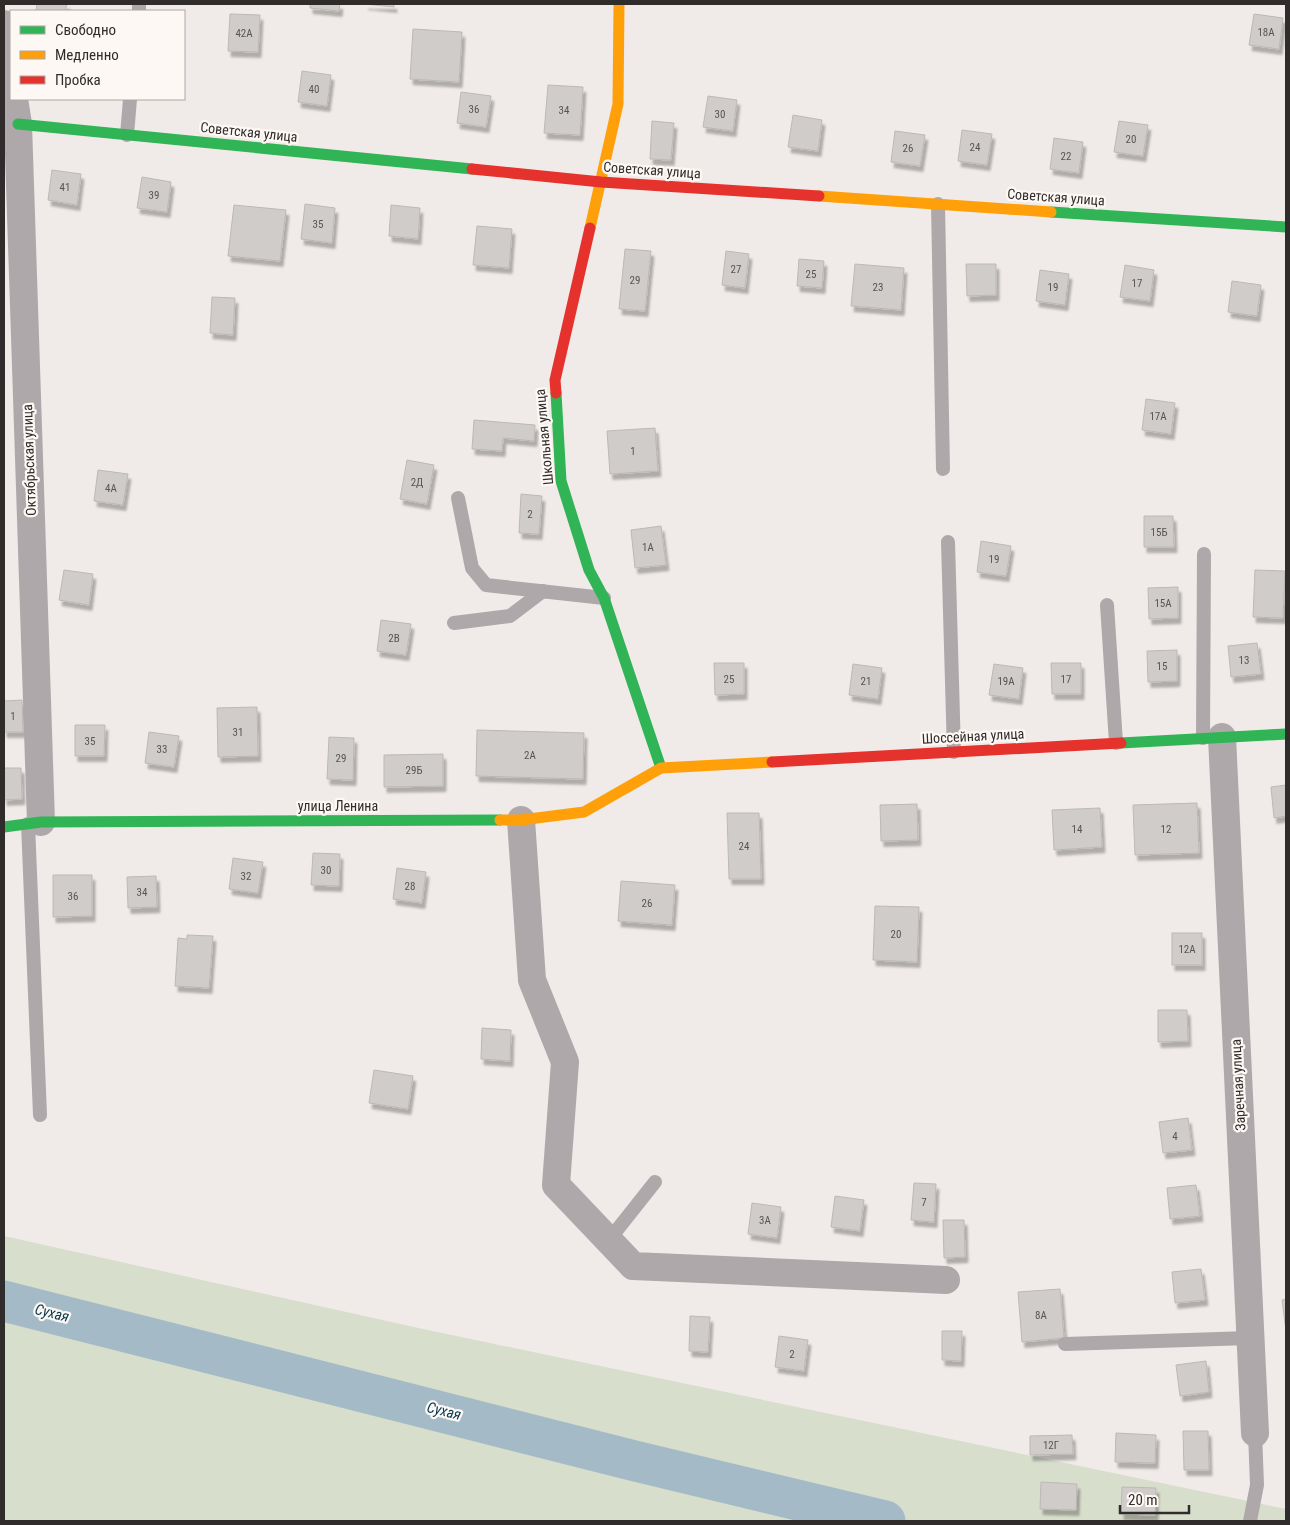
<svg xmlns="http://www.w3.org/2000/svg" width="1290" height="1525" viewBox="0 0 1290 1525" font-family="'Roboto Condensed',sans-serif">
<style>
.green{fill:#d8decc}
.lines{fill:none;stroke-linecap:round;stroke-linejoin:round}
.river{stroke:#a4bbc7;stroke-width:41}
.building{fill:#d0ccc9;stroke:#bcb8b6;filter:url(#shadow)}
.lane{stroke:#aea8aa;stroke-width:14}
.street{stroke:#aea8aa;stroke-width:28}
.fast{stroke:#30b455;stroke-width:11}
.slow{stroke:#ff9f0a;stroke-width:11}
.jam{stroke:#e5322d;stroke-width:11}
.labels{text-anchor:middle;stroke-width:4.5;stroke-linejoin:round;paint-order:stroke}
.number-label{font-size:11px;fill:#585452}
.street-label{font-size:14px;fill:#302c2b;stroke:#fef8f5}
.water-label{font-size:15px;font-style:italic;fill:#073a4f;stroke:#fef8f5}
</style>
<defs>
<filter id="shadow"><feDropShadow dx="3" dy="5.5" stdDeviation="1" flood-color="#0004"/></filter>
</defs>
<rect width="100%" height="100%" fill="#f0ebe8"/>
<!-- green -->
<path class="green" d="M4,1236L423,1329L1286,1509V1521H4Z"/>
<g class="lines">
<!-- river -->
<path class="river" d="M4,1301L635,1461L885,1521"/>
</g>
<!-- building -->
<g class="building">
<path d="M37,4H67L65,11H36Z"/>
<path d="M310,4H340L339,11L310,8Z"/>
<path d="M365,4H394V7Z"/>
<path d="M230,14L260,15L258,52L228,51Z"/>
<path d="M1254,14L1283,18L1279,49L1249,45Z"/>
<path d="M413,29L462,32L459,82L410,79Z"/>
<path d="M302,71L331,75L327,106L298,102Z"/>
<path d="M548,85L583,87L580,135L544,133Z"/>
<path d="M461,92L491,96L486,127L457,123Z"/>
<path d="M708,96L737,100L733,131L703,127Z"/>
<path d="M793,115L822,120L818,151L788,147Z"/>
<path d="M652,121L674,123L671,160L650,159Z"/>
<path d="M1119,121L1148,125L1143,156L1114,152Z"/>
<path d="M962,130L992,134L987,165L958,161Z"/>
<path d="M895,131L925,135L920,166L891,162Z"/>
<path d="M1054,138L1083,142L1079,173L1050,169Z"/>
<path d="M52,170L81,174L77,205L48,200Z"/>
<path d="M142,177L171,182L167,212L137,208Z"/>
<path d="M305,204L335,208L332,243L301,239Z"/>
<path d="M234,205L286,210L280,261L228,256Z"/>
<path d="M391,205L420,208L418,239L389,236Z"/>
<path d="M477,226L512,229L509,268L473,265Z"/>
<path d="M625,249L651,251L645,311L619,309Z"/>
<path d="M726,251L749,254L745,288L722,285Z"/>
<path d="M799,259L824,261L822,288L797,286Z"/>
<path d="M855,264L904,268L901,310L851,306Z"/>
<path d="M966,264H996V295L967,296Z"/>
<path d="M1125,265L1154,270L1150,301L1120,297Z"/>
<path d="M1040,270L1069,274L1065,305L1036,301Z"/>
<path d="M1232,281L1261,285L1257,316L1228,312Z"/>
<path d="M212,297L235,298L233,335L210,333Z"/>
<path d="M1146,399L1175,403L1171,434L1142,430Z"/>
<path d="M474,420L535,425L534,441L503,438L502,451L472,449Z"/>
<path d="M655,428L658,471L610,474L607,431Z"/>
<path d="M407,460L434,465L427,504L400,499Z"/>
<path d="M98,470L128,474L123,505L94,501Z"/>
<path d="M521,494L542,496L539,534L519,533Z"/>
<path d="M1144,516H1173L1174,547H1144Z"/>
<path d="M661,526L666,565L635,568L631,530Z"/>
<path d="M981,541L1011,546L1006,576L977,572Z"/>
<path d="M64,570L93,574L89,605L59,600Z"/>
<path d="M1255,570L1285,571L1283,618L1253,617Z"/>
<path d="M1178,587V618L1149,619L1148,588Z"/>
<path d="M381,620L411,624L406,655L377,651Z"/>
<path d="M1257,643L1261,674L1231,677L1228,646Z"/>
<path d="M1177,650V681L1148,682L1147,651Z"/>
<path d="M714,663H744V694L715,695Z"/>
<path d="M1051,663H1081V694H1052Z"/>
<path d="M853,664L882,668L878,699L849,695Z"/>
<path d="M994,664L1023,668L1019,699L989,695Z"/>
<path d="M22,700L23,732H4V701Z"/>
<path d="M257,707L258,756L218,757L217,708Z"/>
<path d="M75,725H105L104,756H75Z"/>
<path d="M477,730L584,733L583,779L476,776Z"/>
<path d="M149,732L179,736L174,767L145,763Z"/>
<path d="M329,737L354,738L353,780L327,779Z"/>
<path d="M443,754V786L384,787V755Z"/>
<path d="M4,768H21L22,799L4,800Z"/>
<path d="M1286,785V816L1274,818L1271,787Z"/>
<path d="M1197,803L1199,853L1135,855L1133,805Z"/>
<path d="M917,804L918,840L881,841L880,805Z"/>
<path d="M1100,808L1102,847L1054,850L1052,810Z"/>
<path d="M727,813H759L761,879H729Z"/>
<path d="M313,853L340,854L339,886L311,885Z"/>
<path d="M233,858L263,862L258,893L229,889Z"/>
<path d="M397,868L426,872L422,903L393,899Z"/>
<path d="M53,875H92V916L53,917Z"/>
<path d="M156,876L157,907L128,908L127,877Z"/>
<path d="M621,881L675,885L672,925L618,921Z"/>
<path d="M875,906L919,907L917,962L873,960Z"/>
<rect x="1172" y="933" width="30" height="32"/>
<path d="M187,935L213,936L209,988L175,986L178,938L187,939Z"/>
<path d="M1158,1010H1187L1188,1041L1158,1042Z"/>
<path d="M482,1028L511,1030L510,1061L481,1059Z"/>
<path d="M374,1070L413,1076L408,1109L369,1103Z"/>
<path d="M1188,1118L1192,1150L1163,1153L1159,1122Z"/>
<path d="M914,1183L936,1184L934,1222L911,1220Z"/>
<path d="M1196,1185L1200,1216L1170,1219L1167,1188Z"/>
<path d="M835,1196L864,1200L860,1231L831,1227Z"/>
<path d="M752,1203L781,1207L777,1238L748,1234Z"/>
<path d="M943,1220H964L965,1257L944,1258Z"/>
<path d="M1201,1269L1205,1300L1175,1303L1172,1272Z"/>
<path d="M1060,1289L1064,1338L1022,1342L1018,1292Z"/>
<path d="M1286,1299V1331L1282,1300Z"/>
<path d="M690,1316L710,1317L708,1352L689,1351Z"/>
<path d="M942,1331H962L961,1361L942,1360Z"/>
<path d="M779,1336L808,1340L804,1371L775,1367Z"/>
<path d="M1206,1361L1209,1392L1180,1396L1176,1365Z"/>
<path d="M1183,1431H1208L1209,1470H1184Z"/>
<path d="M1116,1433L1156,1435L1155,1463L1115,1462Z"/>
<path d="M1072,1435L1073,1454L1030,1455V1436Z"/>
<path d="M1041,1482L1077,1484L1076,1510L1040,1509Z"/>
<path d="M1122,1487L1156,1488L1155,1515L1121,1514Z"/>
</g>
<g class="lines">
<!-- lane -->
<g class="lane">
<path d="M139,11V4"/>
<path d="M127,135L130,99"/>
<path d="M938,204L943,469"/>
<path d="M458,498L472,568L486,585L604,598"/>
<path d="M948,542L954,752"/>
<path d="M1107,605L1116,743"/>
<path d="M454,623L510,616L543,591"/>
<path d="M1203,738L1204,554"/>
<path d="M28,824L40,1115"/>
<path d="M609,1240L655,1182"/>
<path d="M1065,1344L1249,1338"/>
<path d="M1250,1521L1257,1485L1255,1433"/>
</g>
<!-- street -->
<g class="street">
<path d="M4,24L11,78"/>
<path d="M14,99L18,124L41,822"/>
<path d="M1222,737L1255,1433"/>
<path d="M521,820L532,980L565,1062L556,1185L633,1266L946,1280"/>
</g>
<!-- fast -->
<g class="fast">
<path d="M18,124L472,169"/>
<path d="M1051,212L1286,227"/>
<path d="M556,393L561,481L589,570L604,598L661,768"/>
<path d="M1121,743L1286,734"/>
<path d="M4,827L41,822L500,820"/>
</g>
<!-- slow -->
<g class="slow">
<path d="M819,196L1051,212"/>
<path d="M590,228L618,104L619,4"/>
<path d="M500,820H521L584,812L661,768L772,762"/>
</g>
<!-- jam -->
<g class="jam">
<path d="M472,169L601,182L819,196"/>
<path d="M556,393L555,380L590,228"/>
<path d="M772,762L1121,743"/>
</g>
</g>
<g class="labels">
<!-- number labels -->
<g class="number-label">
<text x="1266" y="36">18А</text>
<text x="244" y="37">42А</text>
<text x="314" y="93">40</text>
<text x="474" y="113">36</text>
<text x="564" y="114">34</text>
<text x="720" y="118">30</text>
<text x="1131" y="143">20</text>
<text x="975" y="151">24</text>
<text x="908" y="152">26</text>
<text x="1066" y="160">22</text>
<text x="65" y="191">41</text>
<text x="154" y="199">39</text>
<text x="318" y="228">35</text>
<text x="736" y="273">27</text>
<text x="811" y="278">25</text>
<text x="635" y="284">29</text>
<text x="1137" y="287">17</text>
<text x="878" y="291">23</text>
<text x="1053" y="291">19</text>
<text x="1158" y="420">17А</text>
<text x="633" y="455">1</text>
<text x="417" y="486">2Д</text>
<text x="111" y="492">4А</text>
<text x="530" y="518">2</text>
<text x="1159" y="536">15Б</text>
<text x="648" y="551">1А</text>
<text x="994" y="563">19</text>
<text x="1163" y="607">15А</text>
<text x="394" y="642">2В</text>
<text x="1244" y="664">13</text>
<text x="1162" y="670">15</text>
<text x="729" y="683">25</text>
<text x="1066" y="683">17</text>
<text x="866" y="685">21</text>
<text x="1006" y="685">19А</text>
<text x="13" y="720">1</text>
<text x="238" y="736">31</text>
<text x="90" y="745">35</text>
<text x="162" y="753">33</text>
<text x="530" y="759">2А</text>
<text x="341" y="762">29</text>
<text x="414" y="774">29Б</text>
<text x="1077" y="833">14</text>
<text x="1166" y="833">12</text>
<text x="744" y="850">24</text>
<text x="326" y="874">30</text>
<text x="246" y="880">32</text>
<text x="410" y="890">28</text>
<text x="142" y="896">34</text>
<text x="73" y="900">36</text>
<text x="647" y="907">26</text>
<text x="896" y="938">20</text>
<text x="1187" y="953">12А</text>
<text x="1175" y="1140">4</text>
<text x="924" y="1206">7</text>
<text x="765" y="1224">3А</text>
<text x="1041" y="1319">8А</text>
<text x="792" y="1358">2</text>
<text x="1051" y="1449">12Г</text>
</g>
<!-- street labels -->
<g class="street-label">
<text transform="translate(249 132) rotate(6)" y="5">Советская улица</text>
<text transform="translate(652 170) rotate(4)" y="5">Советская улица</text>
<text transform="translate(1056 197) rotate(4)" y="5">Советская улица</text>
<text transform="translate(544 437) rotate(-95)" y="5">Школьная улица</text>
<text transform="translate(29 460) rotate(-92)" y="5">Октябрьская улица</text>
<text transform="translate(973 736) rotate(-3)" y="5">Шоссейная улица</text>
<text x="338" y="811">улица Ленина</text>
<text transform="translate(1238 1085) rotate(-93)" y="5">Заречная улица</text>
</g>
<!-- water labels -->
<g class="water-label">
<text transform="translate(52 1313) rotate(14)" y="5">Сухая</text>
<text transform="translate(444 1411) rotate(14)" y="5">Сухая</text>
</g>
</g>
<!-- border -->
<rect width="1290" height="1525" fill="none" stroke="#302c2b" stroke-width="10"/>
<!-- legend -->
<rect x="10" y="10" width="175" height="90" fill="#fef8f5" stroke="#aca6a4"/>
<rect x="20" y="26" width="25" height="8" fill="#30b455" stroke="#aca6a4"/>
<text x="55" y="35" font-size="15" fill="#302c2b">Свободно</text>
<rect x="20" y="51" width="25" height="8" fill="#ff9f0a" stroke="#aca6a4"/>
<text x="55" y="60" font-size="15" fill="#302c2b">Медленно</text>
<rect x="20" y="76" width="25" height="8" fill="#e5322d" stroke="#aca6a4"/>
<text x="55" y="85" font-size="15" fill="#302c2b">Пробка</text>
<!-- scale -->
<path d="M1120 1505v8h69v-8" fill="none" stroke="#302c2b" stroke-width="2.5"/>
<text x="1128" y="1505" font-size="15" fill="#302c2b" stroke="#fef8f5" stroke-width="4" paint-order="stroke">20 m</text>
</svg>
